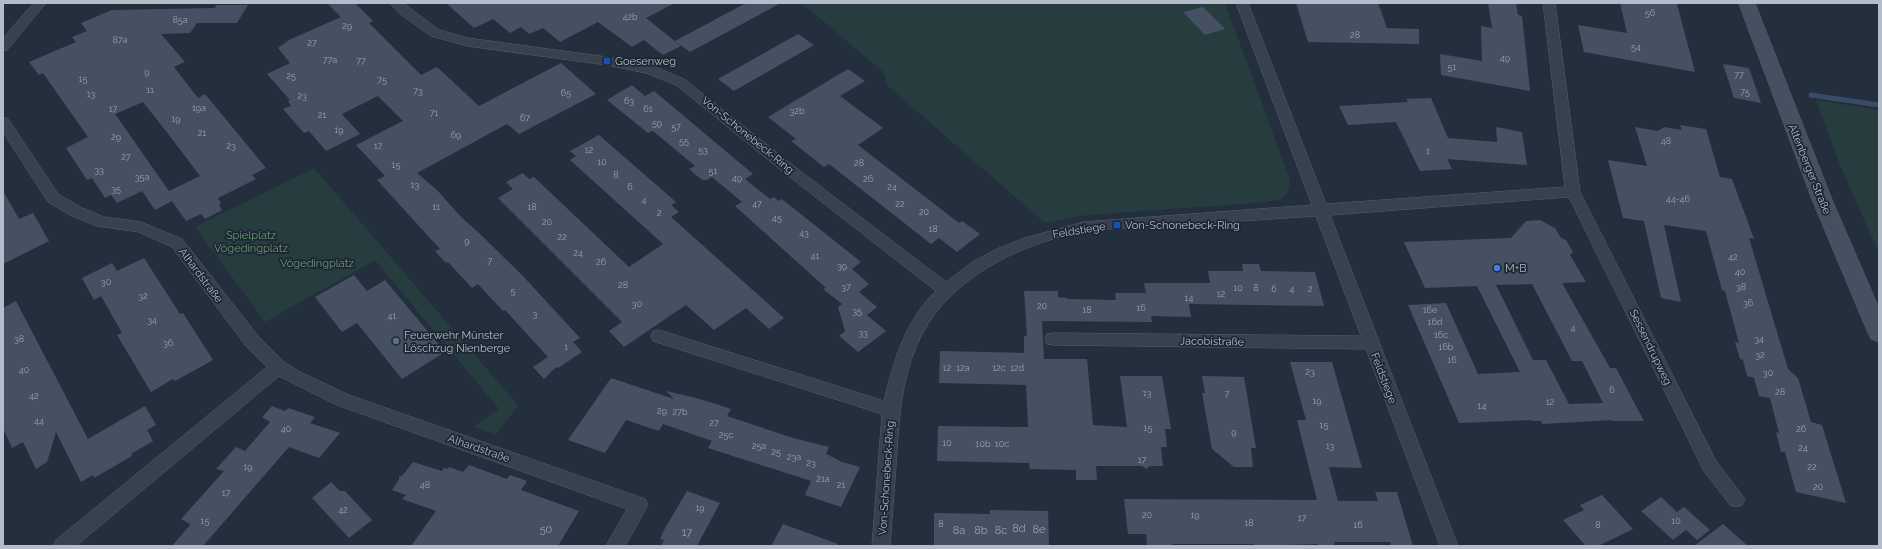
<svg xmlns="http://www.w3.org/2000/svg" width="1882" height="549" viewBox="0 0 1882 549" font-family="Raleway,sans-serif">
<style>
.green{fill:#263c3f}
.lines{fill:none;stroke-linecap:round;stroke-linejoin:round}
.stream{stroke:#394c67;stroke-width:5}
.building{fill:#455162;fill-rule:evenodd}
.street-casing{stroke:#565f6c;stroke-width:1}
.secondary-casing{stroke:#565f6c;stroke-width:1}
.street{fill:#38414e;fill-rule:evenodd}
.secondary{fill:#465061;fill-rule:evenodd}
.transit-dot{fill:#1a4fb4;stroke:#1d2633;stroke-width:1.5}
.shop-dot{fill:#3f7fe0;stroke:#1d2633;stroke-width:1.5}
.service-dot{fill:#5c6f8a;stroke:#1d2633;stroke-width:1.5}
.labels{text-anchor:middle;stroke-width:3.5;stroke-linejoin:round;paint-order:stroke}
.number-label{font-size:9px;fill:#98a1af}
.poi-label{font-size:11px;fill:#b4bcc9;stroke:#1d2633;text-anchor:start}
.street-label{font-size:11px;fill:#b4bcc9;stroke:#1d2633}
.park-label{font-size:11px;fill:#6b9a76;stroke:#1d2633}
.near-number-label{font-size:11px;fill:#98a1af}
</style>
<rect width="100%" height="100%" fill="#242f3e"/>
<!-- green -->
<g class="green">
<path d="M802,3H1225L1290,180C1290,196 1282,199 1268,202L1087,215L1045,223L888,86L883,72Z"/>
<path d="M1816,100L1879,110V254L1838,160Z"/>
<path d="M314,168L518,405L496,435L474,427L499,409L375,260L265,322L195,227Z"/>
</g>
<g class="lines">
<!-- stream -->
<path class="stream" d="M1811,95L1879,105"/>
</g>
<!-- building -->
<g class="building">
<path d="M327,3H355L373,21L369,23L421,75L437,67L479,106L561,63L596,94L519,134L507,124L417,173L437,190L461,217L478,232L523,276L580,338L573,342L582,352L558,368L556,367L544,379L533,367L548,357L505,310L503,311L478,284L472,288L448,262L446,263L435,251L440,249L377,180L385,176L356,145L403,121L378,96L342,114L360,134L326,151L309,131L304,133L283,109L291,106L288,101L290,100L267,74L290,63L278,48L289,40L341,17Z"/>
<path d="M446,3H675L646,18L681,46L663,55L644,40L632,47L598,22L560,42L543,28L529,34L521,27L510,33L493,19L474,28Z"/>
<path d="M746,3H781L690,52L675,41Z"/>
<path d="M1296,3H1378L1387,28L1419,29V44L1308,42Z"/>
<path d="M1488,3H1516L1518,15L1522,16L1530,91L1441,75L1440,54L1482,61L1481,26L1492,28Z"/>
<path d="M1620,3L1677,4L1695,72L1584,52L1578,25L1627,33Z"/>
<path d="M216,5H248L237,23H197L190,33L161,34L185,62L174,67L198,98L205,94L266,168L252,175L256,179L218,198L221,204L219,205L222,210L205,219L201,214L186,221L172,201L155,210L142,191L117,203L111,195L105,198L92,178L87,180L66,148L88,137L43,73L39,75L29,62L76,42L72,37L87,31L81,23L112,10L215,8ZM143,102L169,135L200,176L169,191L115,114Z"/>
<path d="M1203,7L1225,29L1205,35L1183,12Z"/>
<path d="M798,34L814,45L734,91L718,79Z"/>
<path d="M1723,64L1749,68L1761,103L1734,98Z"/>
<path d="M848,69L865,81L840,96L883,128L858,145L959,223L962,221L980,234L957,252L939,238L931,244L829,164L824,167L791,141L796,139L768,117Z"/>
<path d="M632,85L645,96L654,91L753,174L745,179L770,199L774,197L778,201L782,199L861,262L852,269L869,284L859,292L877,307L867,315L886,331L858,352L839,336L845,331L838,307L842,304L823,289L826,288L735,206L742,202L712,177L707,180H702L689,169L695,166L653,131L648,133L607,100Z"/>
<path d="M1431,98L1448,138L1497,142L1496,127L1522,132L1527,165L1447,159L1452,169L1420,171L1396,122L1348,125L1339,106L1408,102L1406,99Z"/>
<path d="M1680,125L1706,129L1720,177L1732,179L1754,239L1749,238L1788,369L1798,378L1811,422L1822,425L1846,503L1796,492L1785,452H1781L1776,432L1779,433L1770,398L1759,396L1754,378L1747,376L1743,360L1740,359L1735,342L1739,343L1729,306L1725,291L1722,290L1706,231L1664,225L1681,302L1661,298L1644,221L1623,218L1608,160L1647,166L1635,127L1658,131L1664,127L1682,130Z"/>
<path d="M599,135L676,202L671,205L679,212L671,217L784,318L769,329L746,308L714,330L686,305L624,347L609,331L622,322L498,198L513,189L506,182L523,173L529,179L534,177L629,267L663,244L570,160L576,156L570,151Z"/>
<path d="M3,191L19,219L33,213L49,241L3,264Z"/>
<path d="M1540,220L1555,228L1561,238L1566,240L1573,252L1570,255L1586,282L1562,283L1610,368H1616L1644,421H1613L1612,420L1542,424L1541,421H1532L1531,420L1459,423L1408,305L1446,303L1478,374L1520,372L1477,286L1425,288L1404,242L1511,238L1526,221ZM1532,284L1572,361H1582L1603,403L1569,404L1546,360H1533L1496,285Z"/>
<path d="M144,258L180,314L183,313L213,360L175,381L173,379L151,392L117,335L122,333L101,296L94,300L82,278L112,263L117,271Z"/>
<path d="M1242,264H1259L1261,271L1315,272L1324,306L1189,304L1191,317L1151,316L1152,322L1042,321L1044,359H1087L1093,425L1127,427L1120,376H1162L1171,429H1165L1167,447H1161L1163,466H1150L1146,469L1142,466H1096L1097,480H1076V470L1030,469L1029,463L937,461L938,426L1028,427L1026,385L939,383L940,351L1024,353V336H1027L1024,291H1058V297L1067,298V299L1116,300L1115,293H1146L1144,283H1210L1208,271H1243Z"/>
<path d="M354,275L367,291L385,280L445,352L402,379L357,323L342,332L315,297Z"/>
<path d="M16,301L88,439L145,406L156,425L147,430L153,441L131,454L132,456L94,478L93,475L81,482L56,432L47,462L36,469L23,442L12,448L3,428V308Z"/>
<path d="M1290,362H1332L1362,468L1329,467L1338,501H1378L1375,492H1397L1413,546H1391L1390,542H1334L1335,546H1318L1317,544L1254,546V544H1172L1173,546H1147L1146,534H1128L1124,499L1317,500L1297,420H1306Z"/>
<path d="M1202,376L1244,377L1256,448H1251L1253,467H1234L1212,449L1202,393H1205Z"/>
<path d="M611,378L674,399L666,391L700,399L731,409L727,416L793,438L829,447L826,454L842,462L860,467L841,507L805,495L811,481L708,448L712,441L663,424L659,431L626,420L605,453L568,440Z"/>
<path d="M272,406L285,411L288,408L315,417L310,423L340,433L319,458L289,447L203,546H172L190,525V524L181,519L224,471L216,469L236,447L245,451L270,422L262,417Z"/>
<path d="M413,462L442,471L444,468L448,469L449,467L463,472L469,465L507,479L510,475L527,481L521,490L579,511L558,546H411L436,511L402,499L406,495L392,490L399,480V477L403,475Z"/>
<path d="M331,482L340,491H345L372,520L349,538L312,498Z"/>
<path d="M687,491L720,503L697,546H661L664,540L660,539L664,530Z"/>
<path d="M1602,495L1633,529L1598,546H1586L1563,520L1584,510L1580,505Z"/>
<path d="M1661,497L1677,512L1684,507L1710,530L1697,540L1686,530L1673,540L1641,511Z"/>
<path d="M990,510L1048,511L1049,546H934V513L990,514Z"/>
<path d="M783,524L838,544L837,546H771Z"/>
<path d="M1723,524L1748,546H1694Z"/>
</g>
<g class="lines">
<defs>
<g id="street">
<path d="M34,3H46L7,50L3,51V39Z"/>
<path d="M390,3H403L439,30L468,38L607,57L653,66L684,79L791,164L946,282L974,261L999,248L1025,238L1083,222L1312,205L1236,3H1248L1326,204L1565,187L1543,3H1555L1580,192L1716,461L1745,499L1742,505L1736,507L1730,505L1704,471L1569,197L1330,215L1458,546H1440L1366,349L1053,345L1047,344L1045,339L1047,334L1053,333L1361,336L1316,216C1271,219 1225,222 1180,225C1148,228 1114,227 1083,232C1016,244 942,282 916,347C902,381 899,416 897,452C895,483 892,515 890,546H872L882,414L653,341L651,336L653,331L659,330L884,401C893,362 906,319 936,291L781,170L676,85L646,73L607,65L467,46L431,36L404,17Z"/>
<path d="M3,117L8,119L58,194L80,207L104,217L141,222L182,239L258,336L284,362L300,372L349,395L645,499L648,505L625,546H606L627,509L337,405L279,376L76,546H53L56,540L267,367L246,346L172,247L139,232L97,226L70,215L48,202L3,132Z"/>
</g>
<path id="secondary" d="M1739,3H1755L1833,202L1879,308V342L1871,339L1868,333L1813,202Z"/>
</defs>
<!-- street casing -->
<use href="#street" class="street-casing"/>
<!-- secondary casing -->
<use href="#secondary" class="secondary-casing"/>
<!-- street -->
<use href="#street" class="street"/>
<!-- secondary -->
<use href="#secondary" class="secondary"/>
</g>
<!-- markers -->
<g class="transit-dot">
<rect x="603" y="57" width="8" height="8" rx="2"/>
<rect x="1113" y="221" width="8" height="8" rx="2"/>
</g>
<circle class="shop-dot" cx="1497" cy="268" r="4"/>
<circle class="service-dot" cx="396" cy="341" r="4"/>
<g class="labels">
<!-- number labels -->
<g class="number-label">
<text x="1650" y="16">56</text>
<text x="630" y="20">42b</text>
<text x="180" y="23">85a</text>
<text x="347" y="29">29</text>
<text x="1355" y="38">28</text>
<text x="120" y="43">87a</text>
<text x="312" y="46">27</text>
<text x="1636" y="50">54</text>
<text x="1505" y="61">49</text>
<text x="330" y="63">77a</text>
<text x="361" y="64">77</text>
<text x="1452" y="70">51</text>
<text x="147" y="75">9</text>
<text x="1739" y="78">77</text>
<text x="291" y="79">25</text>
<text x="83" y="82">15</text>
<text x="382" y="83">75</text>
<text x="150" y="93">11</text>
<text x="418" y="94">73</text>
<text x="1745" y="95">75</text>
<text x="566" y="96">65</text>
<text x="91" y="97">13</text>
<text x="302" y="99">23</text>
<text x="629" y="104">63</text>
<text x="199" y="111">19a</text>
<text x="113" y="112">17</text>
<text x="648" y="112">61</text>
<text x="797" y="114">32b</text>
<text x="434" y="116">71</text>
<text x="322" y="118">21</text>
<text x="525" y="121">67</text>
<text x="176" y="122">19</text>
<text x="657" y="126">59</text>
<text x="676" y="130">57</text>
<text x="339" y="133">19</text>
<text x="202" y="136">21</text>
<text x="456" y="138">69</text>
<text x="116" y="140">29</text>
<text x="684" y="144">55</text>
<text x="1666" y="144">48</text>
<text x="231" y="149">23</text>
<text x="378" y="149">17</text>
<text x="589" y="153">12</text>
<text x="703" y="153">53</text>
<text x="1428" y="154">1</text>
<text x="126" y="160">27</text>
<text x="602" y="165">10</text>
<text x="859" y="166">28</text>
<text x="396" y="168">15</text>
<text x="99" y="173">33</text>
<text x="713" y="174">51</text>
<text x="616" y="178">8</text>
<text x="142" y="180">35a</text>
<text x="737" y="181">49</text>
<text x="868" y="182">26</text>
<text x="415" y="188">13</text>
<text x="630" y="190">6</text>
<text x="892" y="190">24</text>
<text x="116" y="192">35</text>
<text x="1678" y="202">44-46</text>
<text x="644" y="203">4</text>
<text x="757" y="207">47</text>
<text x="900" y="207">22</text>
<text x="436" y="210">11</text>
<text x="532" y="210">18</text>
<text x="924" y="215">20</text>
<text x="659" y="216">2</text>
<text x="777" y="221">45</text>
<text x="547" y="225">20</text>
<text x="933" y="232">18</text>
<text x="804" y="236">43</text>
<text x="562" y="240">22</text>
<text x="467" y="244">9</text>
<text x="578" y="256">24</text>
<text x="815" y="259">41</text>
<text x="1733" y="260">42</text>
<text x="490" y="264">7</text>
<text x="601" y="265">26</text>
<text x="842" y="269">39</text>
<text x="1740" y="275">40</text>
<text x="106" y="285">30</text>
<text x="623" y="288">28</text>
<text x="846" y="290">37</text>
<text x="1741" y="290">38</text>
<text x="1238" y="291">10</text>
<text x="1256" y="291">8</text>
<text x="1274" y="292">6</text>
<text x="1292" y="292">4</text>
<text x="1310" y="292">2</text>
<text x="513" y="294">5</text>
<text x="1221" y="297">12</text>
<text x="143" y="299">32</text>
<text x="1189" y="301">14</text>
<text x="1748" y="306">36</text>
<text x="637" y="307">30</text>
<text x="1042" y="309">20</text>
<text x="1141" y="311">16</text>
<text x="1087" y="313">18</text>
<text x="1430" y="313">16e</text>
<text x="857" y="314">35</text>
<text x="535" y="317">3</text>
<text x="392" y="319">41</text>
<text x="152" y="323">34</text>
<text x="1435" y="325">16d</text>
<text x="1573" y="331">4</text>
<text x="863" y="336">33</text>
<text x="1441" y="338">16c</text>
<text x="19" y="342">38</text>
<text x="1759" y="342">34</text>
<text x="168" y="346">36</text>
<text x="566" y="350">1</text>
<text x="1446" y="350">16b</text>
<text x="1760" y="358">32</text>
<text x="1452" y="363">16</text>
<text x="947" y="371">12</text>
<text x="963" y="371">12a</text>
<text x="999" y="371">12c</text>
<text x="1017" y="371">12d</text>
<text x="24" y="373">40</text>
<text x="1310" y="375">23</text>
<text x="1768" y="376">30</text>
<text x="1612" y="393">6</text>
<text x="1780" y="395">28</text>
<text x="1147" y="396">13</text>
<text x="1227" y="397">7</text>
<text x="34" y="399">42</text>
<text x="1317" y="404">19</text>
<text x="1550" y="405">12</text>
<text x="1482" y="409">14</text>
<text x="662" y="414">29</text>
<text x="680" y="415">27b</text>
<text x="39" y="424">44</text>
<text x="714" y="426">27</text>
<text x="1324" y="428">15</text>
<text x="1148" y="431">15</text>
<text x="286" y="432">40</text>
<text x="1801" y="432">26</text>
<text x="1234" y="435">9</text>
<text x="726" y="438">25c</text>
<text x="947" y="446">10</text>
<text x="983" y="447">10b</text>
<text x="1002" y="447">10c</text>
<text x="759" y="449">25a</text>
<text x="1330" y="449">13</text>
<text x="1803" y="451">24</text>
<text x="776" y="455">25</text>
<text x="794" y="460">23a</text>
<text x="1142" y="463">17</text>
<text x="811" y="466">23</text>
<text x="248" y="470">19</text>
<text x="1812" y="470">22</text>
<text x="823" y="482">21a</text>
<text x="425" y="488">48</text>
<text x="841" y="488">21</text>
<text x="1818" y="490">20</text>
<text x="226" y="496">17</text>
<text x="700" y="511">19</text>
<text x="343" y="513">42</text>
<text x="1147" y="518">20</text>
<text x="1195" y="518">19</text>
<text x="1302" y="521">17</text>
<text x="205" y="524">15</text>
<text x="1676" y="524">10</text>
<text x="1249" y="526">18</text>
<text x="941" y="527">8</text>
<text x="1358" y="528">16</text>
<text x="1598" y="528">8</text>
</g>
<!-- poi labels -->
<g class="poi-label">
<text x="615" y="65">Goesenweg</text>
<text x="1125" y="229">Von-Schonebeck-Ring</text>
<text x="1505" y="272">M+B</text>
<text x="404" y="339">Feuerwehr Münster<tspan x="404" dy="13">Löschzug Nienberge</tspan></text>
</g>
<!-- street labels -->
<g class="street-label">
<text transform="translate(748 135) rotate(39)" y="4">Von-Schonebeck-Ring</text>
<text transform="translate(1810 169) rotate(68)" y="4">Altenberger Straße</text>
<text transform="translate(1079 230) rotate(-9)" y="4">Feldstiege</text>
<text transform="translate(201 275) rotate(53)" y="4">Alhardstraße</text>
<text transform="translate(1212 341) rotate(1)" y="4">Jacobistraße</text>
<text transform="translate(1651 347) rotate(64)" y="4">Sessendrupweg</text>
<text transform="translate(1384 378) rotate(69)" y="4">Feldstiege</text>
<text transform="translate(479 448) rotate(19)" y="4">Alhardstraße</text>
<text transform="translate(886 478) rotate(-86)" y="4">Von-Schonebeck-Ring</text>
</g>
<!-- park labels -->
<g class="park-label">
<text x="251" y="239">Spielplatz<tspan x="251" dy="13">Vögedingplatz</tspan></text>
<text x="317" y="267">Vögedingplatz</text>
</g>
<!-- near-number labels -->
<g class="near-number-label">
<text x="1019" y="532">8d</text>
<text x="546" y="533">50</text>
<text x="1039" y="533">8e</text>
<text x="959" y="534">8a</text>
<text x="981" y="534">8b</text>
<text x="1001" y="534">8c</text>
<text x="687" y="536">17</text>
</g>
</g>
<!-- border -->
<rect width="1882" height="549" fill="none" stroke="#b4bcc9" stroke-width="8"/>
</svg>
